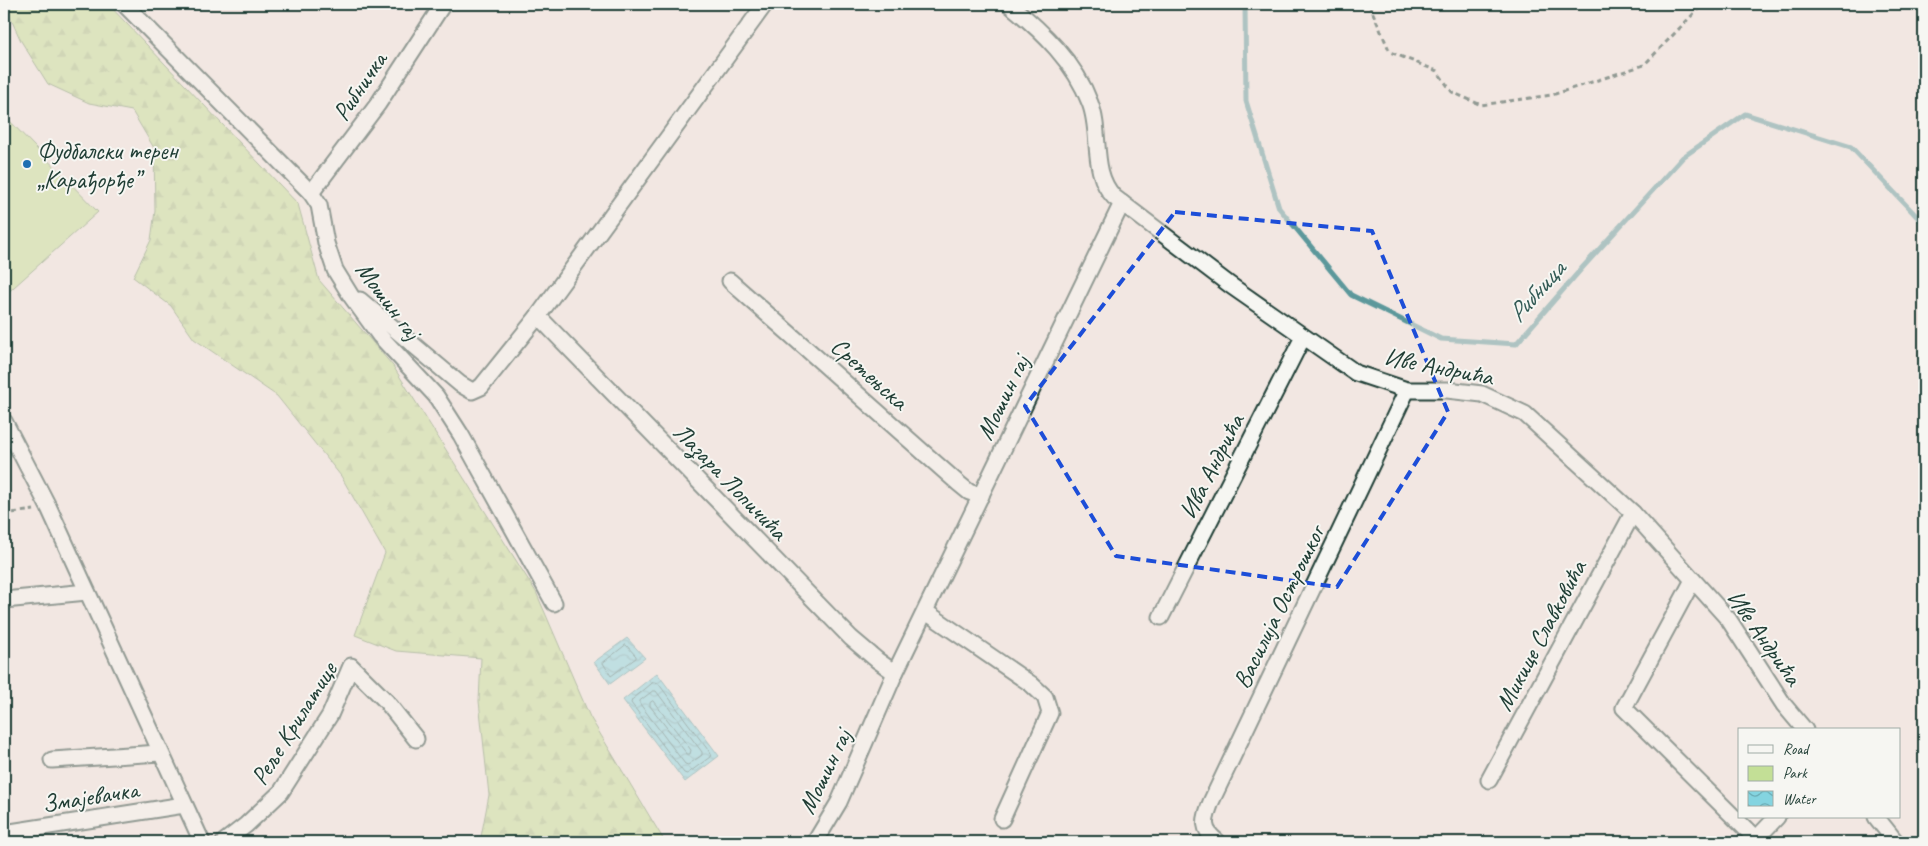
<svg xmlns="http://www.w3.org/2000/svg" width="1928" height="846" viewBox="0 0 1928 846" font-family="Caveat,sans-serif">
<style>
.green{fill:#c3df96;stroke:#718e65}
.forest{fill:url(#forest-firs);stroke:#718e65}
.water{fill:url(#water-waves);stroke:#5c989b}
.lines{fill:none;stroke-linecap:round;stroke-linejoin:round}
.shore{stroke:#477979;stroke-width:1}
.stream{stroke:#5c989b;stroke-width:5}
.minor-casing{stroke:#1f3d34;stroke-width:19}
.path{stroke:#1f3d34;stroke-width:3;stroke-dasharray:5 4;stroke-linecap:butt}
.minor{stroke:#f6f6f2;stroke-width:15}
.marked{fill:none;stroke:#1d4ed8;stroke-width:4;stroke-dasharray:10 6;stroke-linejoin:round}
.poi-dot{fill:#1f6fb2;stroke:#f6f6f2;stroke-width:2}
.labels{text-anchor:middle;stroke-width:4;stroke-linejoin:round;paint-order:stroke}
.street-label{font-size:25px;fill:#1f3d34;stroke:#f6f6f2}
.poi-label{font-size:25px;fill:#1f3d34;stroke:#f6f6f2;text-anchor:start}
.water-label{font-size:26px;font-style:italic;fill:#335b56;stroke:#f6f6f2}
</style>
<defs>
<pattern id="forest-firs" width="22" height="20" patternUnits="userSpaceOnUse" patternTransform="scale(1.25)"><rect width="22" height="20" fill="#c3df96"/><path d="M5 1l3.5 6h-7zM16 11l3.5 6h-7z" fill="#a7c082"/></pattern>
<pattern id="water-waves" width="16" height="10" patternUnits="userSpaceOnUse" patternTransform="scale(1.25)"><rect width="16" height="10" fill="#84d4e0"/><path d="M0 5q4-4 8 0t8 0" fill="none" stroke="#6badb6"/></pattern>
</defs>
<rect width="100%" height="100%" fill="#f2e7e2"/>
<filter id="ink" filterUnits="userSpaceOnUse"><feTurbulence type="fractalNoise" baseFrequency=".02" numOctaves="2"/><feDisplacementMap in="SourceGraphic" scale="10" xChannelSelector="R" yChannelSelector="G"/><feConvolveMatrix kernelMatrix="1 2 1 2 8 2 1 2 1" color-interpolation-filters="sRGB"/></filter>
<g filter="url(#ink)">
<!-- green -->
<path class="green" d="M4,115L98,212L4,296Z"/>
<!-- forest -->
<path class="forest" d="M4,4H108L298,204L319,280L393,366L536,592L590,717L665,842H480L489,795L479,701L481,658L396,651L355,635L385,553L341,476L277,396L194,339L171,306L133,277L151,240L155,211L154,148L132,111L89,103L48,84L21,41Z"/>
<!-- water -->
<g class="water">
<path d="M627,638L645,658L610,684L594,662Z"/>
<path d="M657,673L719,756L685,782L623,700Z"/>
</g>
<g class="lines">
<!-- shore -->
<g class="shore">
<path d="M626,645L636,656V658L611,676L603,663Z"/>
<path d="M654,682L658,683L711,754L710,757L687,774L684,773L631,703L632,700Z"/>
<path d="M653,691H656L702,752V755L688,765L685,764L640,704V701Z"/>
<path d="M653,701L691,750L690,754H687L650,706V703Z"/>
</g>
<!-- stream -->
<path class="stream" d="M1245,4L1246,101L1279,208L1351,295L1441,339L1516,344L1583,267L1683,157L1745,114L1851,147L1924,224"/>
<defs>
<g id="minor">
<path d="M124,4L311,193L319,205L326,243L335,270L351,296L380,336L436,396L461,435L554,603"/>
<path d="M1009,4C1042,31 1075,62 1090,103C1102,133 1090,172 1114,197L1230,285L1356,373L1407,390H1447L1482,394L1525,414L1633,513L1729,620L1784,705L1805,730"/>
<path d="M311,193L378,104L443,4"/>
<path d="M730,281L958,483L969,492L981,496"/>
<path d="M360,300L460,384L472,391L481,387L538,316L765,4"/>
<path d="M538,316L851,638L877,660L895,673"/>
<path d="M4,421L49,508L202,842"/>
<path d="M1693,580L1624,708L1759,842"/>
<path d="M4,600L87,592"/>
<path d="M926,612L1031,684L1045,697L1050,713L1002,819"/>
<path d="M1161,617L1303,337"/>
<path d="M52,760L160,753"/>
<path d="M1489,780L1633,513"/>
<path d="M1876,817L1896,842"/>
<path d="M4,833L184,805"/>
<path d="M1756,839L1777,817"/>
<path d="M224,842L246,825L281,792L330,715L351,666L386,701L416,739"/>
<path d="M815,842L839,802L895,673L1122,203"/>
<path d="M1218,842C1201,829 1204,821 1211,802L1407,390"/>
</g>
</defs>
<!-- minor casing -->
<use href="#minor" class="minor-casing"/>
<!-- path -->
<g class="path">
<path d="M1369,4L1390,52L1437,71L1452,92L1481,105L1552,95L1644,65L1703,4"/>
<path d="M4,514L34,510"/>
</g>
<!-- minor -->
<use href="#minor" class="minor"/>
</g>
</g>
<!-- marked area -->
<path d="M0 0H1928V846H0ZM1175,212L1372,231L1448,412L1337,587L1116,556L1025,406Z" fill="#f2e7e2" fill-opacity=".55" fill-rule="evenodd"/>
<path class="marked" d="M1175,212L1372,231L1448,412L1337,587L1116,556L1025,406Z"/>
<!-- markers -->
<circle class="poi-dot" cx="27" cy="164" r="5"/>
<g class="labels">
<!-- street labels -->
<g class="street-label">
<text transform="translate(359 86) rotate(-56)" y="9">Рибничка</text>
<text transform="translate(389 300) rotate(53)" y="9">Мошин гај</text>
<text transform="translate(1439 366) rotate(11)" y="9">Иве Андрића</text>
<text transform="translate(870 373) rotate(42)" y="9">Сретењска</text>
<text transform="translate(1002 397) rotate(-64)" y="9">Мошин гај</text>
<text transform="translate(1211 466) rotate(-63)" y="9">Ива Андрића</text>
<text transform="translate(731 481) rotate(46)" y="9">Лазара Лопичића</text>
<text transform="translate(1278 607) rotate(-64)" y="9">Василија Острошког</text>
<text transform="translate(1540 635) rotate(-62)" y="9">Микице Славковића</text>
<text transform="translate(1765 637) rotate(55)" y="9">Иве Андрића</text>
<text transform="translate(293 723) rotate(-58)" y="9">Реље Крилатице</text>
<text transform="translate(824 771) rotate(-64)" y="9">Мошин гај</text>
<text transform="translate(90 796) rotate(-9)" y="9">Змајевачка</text>
</g>
<!-- poi labels -->
<g class="poi-label">
<text x="37" y="159">Фудбалски терен<tspan x="37" dy="29">„Карађорђе”</tspan></text>
</g>
<!-- water labels -->
<g class="water-label">
<text transform="translate(1536 291) rotate(-48)" y="9">Рибница</text>
</g>
</g>
<!-- margin -->
<rect width="1928" height="846" fill="none" stroke="#f6f6f2" stroke-width="20"/>
<rect x="10" y="10" width="1908" height="826" fill="none" stroke="#1f3d34" stroke-width="2" filter="url(#ink)"/>
<!-- legend -->
<rect x="1738" y="728" width="162" height="90" fill="#f6f6f2" stroke="#a0aca6"/>
<rect x="1748" y="745" width="25" height="8" fill="#f6f6f2" stroke="#a0aca6"/>
<text x="1783" y="754" font-size="15" fill="#1f3d34">Road</text>
<rect x="1748" y="766" width="25" height="15" fill="#c3df96" stroke="#a0aca6"/>
<text x="1783" y="778" font-size="15" fill="#1f3d34">Park</text>
<rect x="1748" y="791" width="25" height="15" fill="url(#water-waves)" stroke="#a0aca6"/>
<text x="1783" y="804" font-size="15" fill="#1f3d34">Water</text>
</svg>
